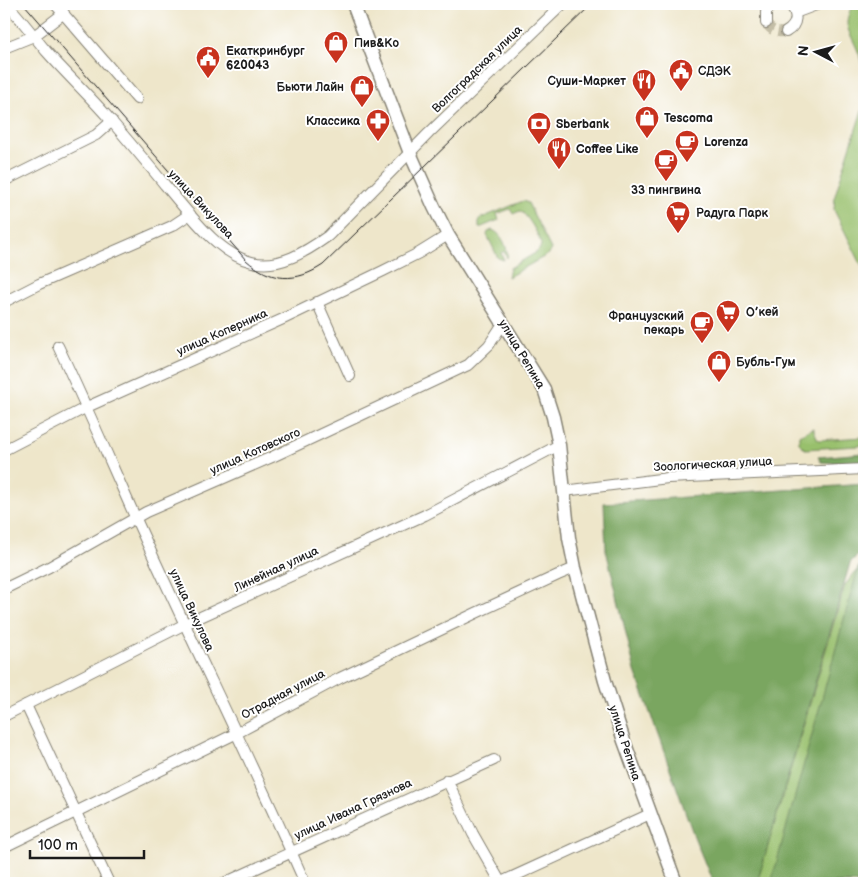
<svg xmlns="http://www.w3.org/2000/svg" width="868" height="887" viewBox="0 0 868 887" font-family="'Balsamiq Sans',sans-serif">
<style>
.green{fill:#98c06c;stroke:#5a6e44}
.forest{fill:#7aa660;stroke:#4b613e}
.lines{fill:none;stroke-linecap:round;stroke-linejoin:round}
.minor-tunnel{stroke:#c4bea7;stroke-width:10;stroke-dasharray:10 5;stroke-linecap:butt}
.minor-casing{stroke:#858173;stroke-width:12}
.major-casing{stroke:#858173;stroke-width:15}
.minor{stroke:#fff;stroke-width:10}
.major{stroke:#fff;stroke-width:12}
.tram{stroke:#1c1c1c;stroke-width:1}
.labels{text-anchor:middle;stroke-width:4;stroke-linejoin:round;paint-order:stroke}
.poi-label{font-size:12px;font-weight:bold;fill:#1c1c1c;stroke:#fff;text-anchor:start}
.street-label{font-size:12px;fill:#1c1c1c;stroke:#fff}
</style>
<rect width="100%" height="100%" fill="#fff"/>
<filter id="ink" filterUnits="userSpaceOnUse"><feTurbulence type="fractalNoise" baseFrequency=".02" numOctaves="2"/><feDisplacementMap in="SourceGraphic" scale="10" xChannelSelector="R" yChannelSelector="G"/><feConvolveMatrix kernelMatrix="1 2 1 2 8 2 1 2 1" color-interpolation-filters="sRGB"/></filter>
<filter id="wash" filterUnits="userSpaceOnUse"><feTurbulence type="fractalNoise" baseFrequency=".0096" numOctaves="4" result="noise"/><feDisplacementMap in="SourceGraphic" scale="20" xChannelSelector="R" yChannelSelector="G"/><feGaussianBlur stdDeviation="1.12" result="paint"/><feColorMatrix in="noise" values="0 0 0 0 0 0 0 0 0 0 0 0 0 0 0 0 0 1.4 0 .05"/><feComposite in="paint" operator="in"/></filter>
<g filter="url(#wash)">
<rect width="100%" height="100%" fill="#eee6ca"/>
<!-- green -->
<g class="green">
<path d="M853,4H864V76C862,68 861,57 857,49C848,28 842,26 853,4Z"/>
<path d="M864,104V270L834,210L835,195Z"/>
<path d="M523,201L528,203L551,249L549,254L508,277L510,268L537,252C539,250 540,249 541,245C541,238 527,214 520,211L513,214L510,209L497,214L499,220L479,228V219Z"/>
<path d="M492,230C501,232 509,249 507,258L504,251L501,253L504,260L498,258L487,235L488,232Z"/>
<path d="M813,428L818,440L864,437V444L859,446L805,449L799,443V435Z"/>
<path d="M864,561V883H757L845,585Z"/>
</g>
<!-- forest -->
<g class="forest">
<path d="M864,453V465L821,462L818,457Z"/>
<path d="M864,484V548L850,563L757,883H713L695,839L635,671L606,550L604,503Z"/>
<path d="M864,561V883H771L858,568Z"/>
</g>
</g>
<g filter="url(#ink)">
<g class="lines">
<!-- minor-tunnel -->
<path class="minor-tunnel" d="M766,23C771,31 777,33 786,32"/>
<defs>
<g id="minor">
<path d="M7,4C21,19 33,35 46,51C68,76 92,98 113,123C131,144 148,164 165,185C187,210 217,254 252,262C279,269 307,251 328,236L429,133L563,4"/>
<path d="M55,4L137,99"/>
<path d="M795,13L819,4"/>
<path d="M766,23V12L773,4"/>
<path d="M786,32C798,25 799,12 788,4"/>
<path d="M4,48L34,36L64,13"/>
<path d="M4,181L96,135L112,121"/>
<path d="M4,302L39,284L172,226L190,214"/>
<path d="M317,302L350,376"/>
<path d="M58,346C85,403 110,461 136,519C191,641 251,760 305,883"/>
<path d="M4,450L87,407L283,319L383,271L419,253L448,235"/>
<path d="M564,491L668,478L864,469"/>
<path d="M4,589L49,567L146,512L272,457L468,365L489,345L504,322"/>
<path d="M26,705L109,883"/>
<path d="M4,716L185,624L425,515L559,445"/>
<path d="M447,780L473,834L501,883"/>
<path d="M4,847L237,733L340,678L476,613L558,575L575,568"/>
<path d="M224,883L494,760"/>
<path d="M499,883L650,814"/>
</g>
<path id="major" d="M353,4L410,153L434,207L448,235L544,389L553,417L559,445L569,538L575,568L605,681L624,741L676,883"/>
</defs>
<!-- minor casing -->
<use href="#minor" class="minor-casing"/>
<!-- major casing -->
<use href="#major" class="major-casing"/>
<!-- minor -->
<use href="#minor" class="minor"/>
<!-- major -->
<use href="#major" class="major"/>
<!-- tram -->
<path class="tram" d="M24,4L246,260C271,282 296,283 323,265L592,4"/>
</g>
</g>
<!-- icons -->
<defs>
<symbol id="shop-pin" viewBox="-11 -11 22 30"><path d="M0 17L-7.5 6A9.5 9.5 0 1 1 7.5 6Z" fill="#c8321e" stroke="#fff"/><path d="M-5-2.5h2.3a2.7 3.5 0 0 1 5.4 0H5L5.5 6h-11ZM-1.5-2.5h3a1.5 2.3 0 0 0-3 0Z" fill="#fff"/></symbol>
<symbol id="civic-pin" viewBox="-11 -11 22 30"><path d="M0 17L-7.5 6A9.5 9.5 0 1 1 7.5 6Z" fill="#c8321e" stroke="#fff"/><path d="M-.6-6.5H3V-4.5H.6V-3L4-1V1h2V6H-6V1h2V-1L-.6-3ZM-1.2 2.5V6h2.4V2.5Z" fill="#fff"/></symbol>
<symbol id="restaurant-pin" viewBox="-11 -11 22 30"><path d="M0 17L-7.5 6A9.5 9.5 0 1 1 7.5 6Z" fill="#c8321e" stroke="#fff"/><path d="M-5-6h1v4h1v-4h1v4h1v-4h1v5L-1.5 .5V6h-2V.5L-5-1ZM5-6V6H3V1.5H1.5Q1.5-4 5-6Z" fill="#fff"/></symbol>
<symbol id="pharmacy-pin" viewBox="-11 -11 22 30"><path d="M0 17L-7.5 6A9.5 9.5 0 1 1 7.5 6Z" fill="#c8321e" stroke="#fff"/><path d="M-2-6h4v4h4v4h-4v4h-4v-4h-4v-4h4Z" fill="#fff"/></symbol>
<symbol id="bank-pin" viewBox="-11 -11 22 30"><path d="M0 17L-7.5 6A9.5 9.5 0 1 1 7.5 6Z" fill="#c8321e" stroke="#fff"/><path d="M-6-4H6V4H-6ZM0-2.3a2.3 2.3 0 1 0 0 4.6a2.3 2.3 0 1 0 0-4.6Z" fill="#fff"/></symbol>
<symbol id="cafe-pin" viewBox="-11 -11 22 30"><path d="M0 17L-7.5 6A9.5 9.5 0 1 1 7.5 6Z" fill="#c8321e" stroke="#fff"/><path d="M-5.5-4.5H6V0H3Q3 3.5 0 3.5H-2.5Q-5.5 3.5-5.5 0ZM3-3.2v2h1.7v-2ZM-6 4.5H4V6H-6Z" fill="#fff"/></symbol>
<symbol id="supermarket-pin" viewBox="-11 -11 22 30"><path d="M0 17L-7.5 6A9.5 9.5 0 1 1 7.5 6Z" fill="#c8321e" stroke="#fff"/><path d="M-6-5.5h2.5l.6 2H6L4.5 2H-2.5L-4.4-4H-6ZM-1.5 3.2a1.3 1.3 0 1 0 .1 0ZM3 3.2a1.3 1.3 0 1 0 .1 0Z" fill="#fff"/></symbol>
</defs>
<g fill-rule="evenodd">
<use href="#shop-pin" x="322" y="29" width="28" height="38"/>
<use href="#civic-pin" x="194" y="44" width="28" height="38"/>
<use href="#civic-pin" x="667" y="57" width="28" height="38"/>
<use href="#restaurant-pin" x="630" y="67" width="28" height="38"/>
<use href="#shop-pin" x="348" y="73" width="28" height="38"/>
<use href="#shop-pin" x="633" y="104" width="28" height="38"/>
<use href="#pharmacy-pin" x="364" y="107" width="28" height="38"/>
<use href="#bank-pin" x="525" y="110" width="28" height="38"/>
<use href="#cafe-pin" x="673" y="128" width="28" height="38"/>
<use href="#restaurant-pin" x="545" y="135" width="28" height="38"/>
<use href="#cafe-pin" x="652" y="147" width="28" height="38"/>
<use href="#supermarket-pin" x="664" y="199" width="28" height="38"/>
<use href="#supermarket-pin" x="714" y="298" width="28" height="38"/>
<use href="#cafe-pin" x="688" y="309" width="28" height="38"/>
<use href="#shop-pin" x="705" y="348" width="28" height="38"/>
</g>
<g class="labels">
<!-- poi labels -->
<g class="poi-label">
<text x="354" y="47">Пив&amp;Ко</text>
<text x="226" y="55">Екаткринбург<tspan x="226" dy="14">620043</tspan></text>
<text x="698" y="75">СДЭК</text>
<text x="626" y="85" text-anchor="end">Суши-Маркет</text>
<text x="344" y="91" text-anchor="end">Бьюти Лайн</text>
<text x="664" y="122">Tescoma</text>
<text x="360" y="125" text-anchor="end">Классика</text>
<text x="556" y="128">Sberbank</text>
<text x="704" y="146">Lorenza</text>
<text x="576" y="153">Coffee Like</text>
<text x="666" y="194" text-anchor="middle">33 пингвина</text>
<text x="696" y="217">Радуга Парк</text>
<text x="746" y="316">О’кей</text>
<text x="684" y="320" text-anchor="end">Французский<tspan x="684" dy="14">пекарь</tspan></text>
<text x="736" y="366">Бубль-Гум</text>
</g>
<!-- street labels -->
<g class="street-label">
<text transform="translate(477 69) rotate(-44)" y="4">Волгоградская улица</text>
<text transform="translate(201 204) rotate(47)" y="4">улица Викулова</text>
<text transform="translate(222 332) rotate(-24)" y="4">улица Коперника</text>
<text transform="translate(522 354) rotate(59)" y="4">улица Репина</text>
<text transform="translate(255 451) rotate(-24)" y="4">улица Котовского</text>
<text transform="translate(713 464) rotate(-3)" y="4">Зоологическая улица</text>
<text transform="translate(276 569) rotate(-25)" y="4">Линейная улица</text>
<text transform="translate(192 610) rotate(65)" y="4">улица Викулова</text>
<text transform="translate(283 694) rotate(-28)" y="4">Отрадная улица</text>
<text transform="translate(625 743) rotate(72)" y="4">улица Репина</text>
<text transform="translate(353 809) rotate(-25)" y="4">улица Ивана Грязнова</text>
</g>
</g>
<!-- margin -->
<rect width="868" height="887" fill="none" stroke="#fff" stroke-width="20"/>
<!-- north arrow -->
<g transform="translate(816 52) rotate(276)" stroke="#ffffff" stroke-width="4" paint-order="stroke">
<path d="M0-4L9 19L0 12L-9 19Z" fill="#1c1c1c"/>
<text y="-8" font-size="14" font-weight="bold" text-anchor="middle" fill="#1c1c1c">N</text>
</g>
<!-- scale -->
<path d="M30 850v8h114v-8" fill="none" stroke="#1c1c1c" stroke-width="2.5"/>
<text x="38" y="850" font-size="15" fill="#1c1c1c" stroke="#ffffff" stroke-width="4" paint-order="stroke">100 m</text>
</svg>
